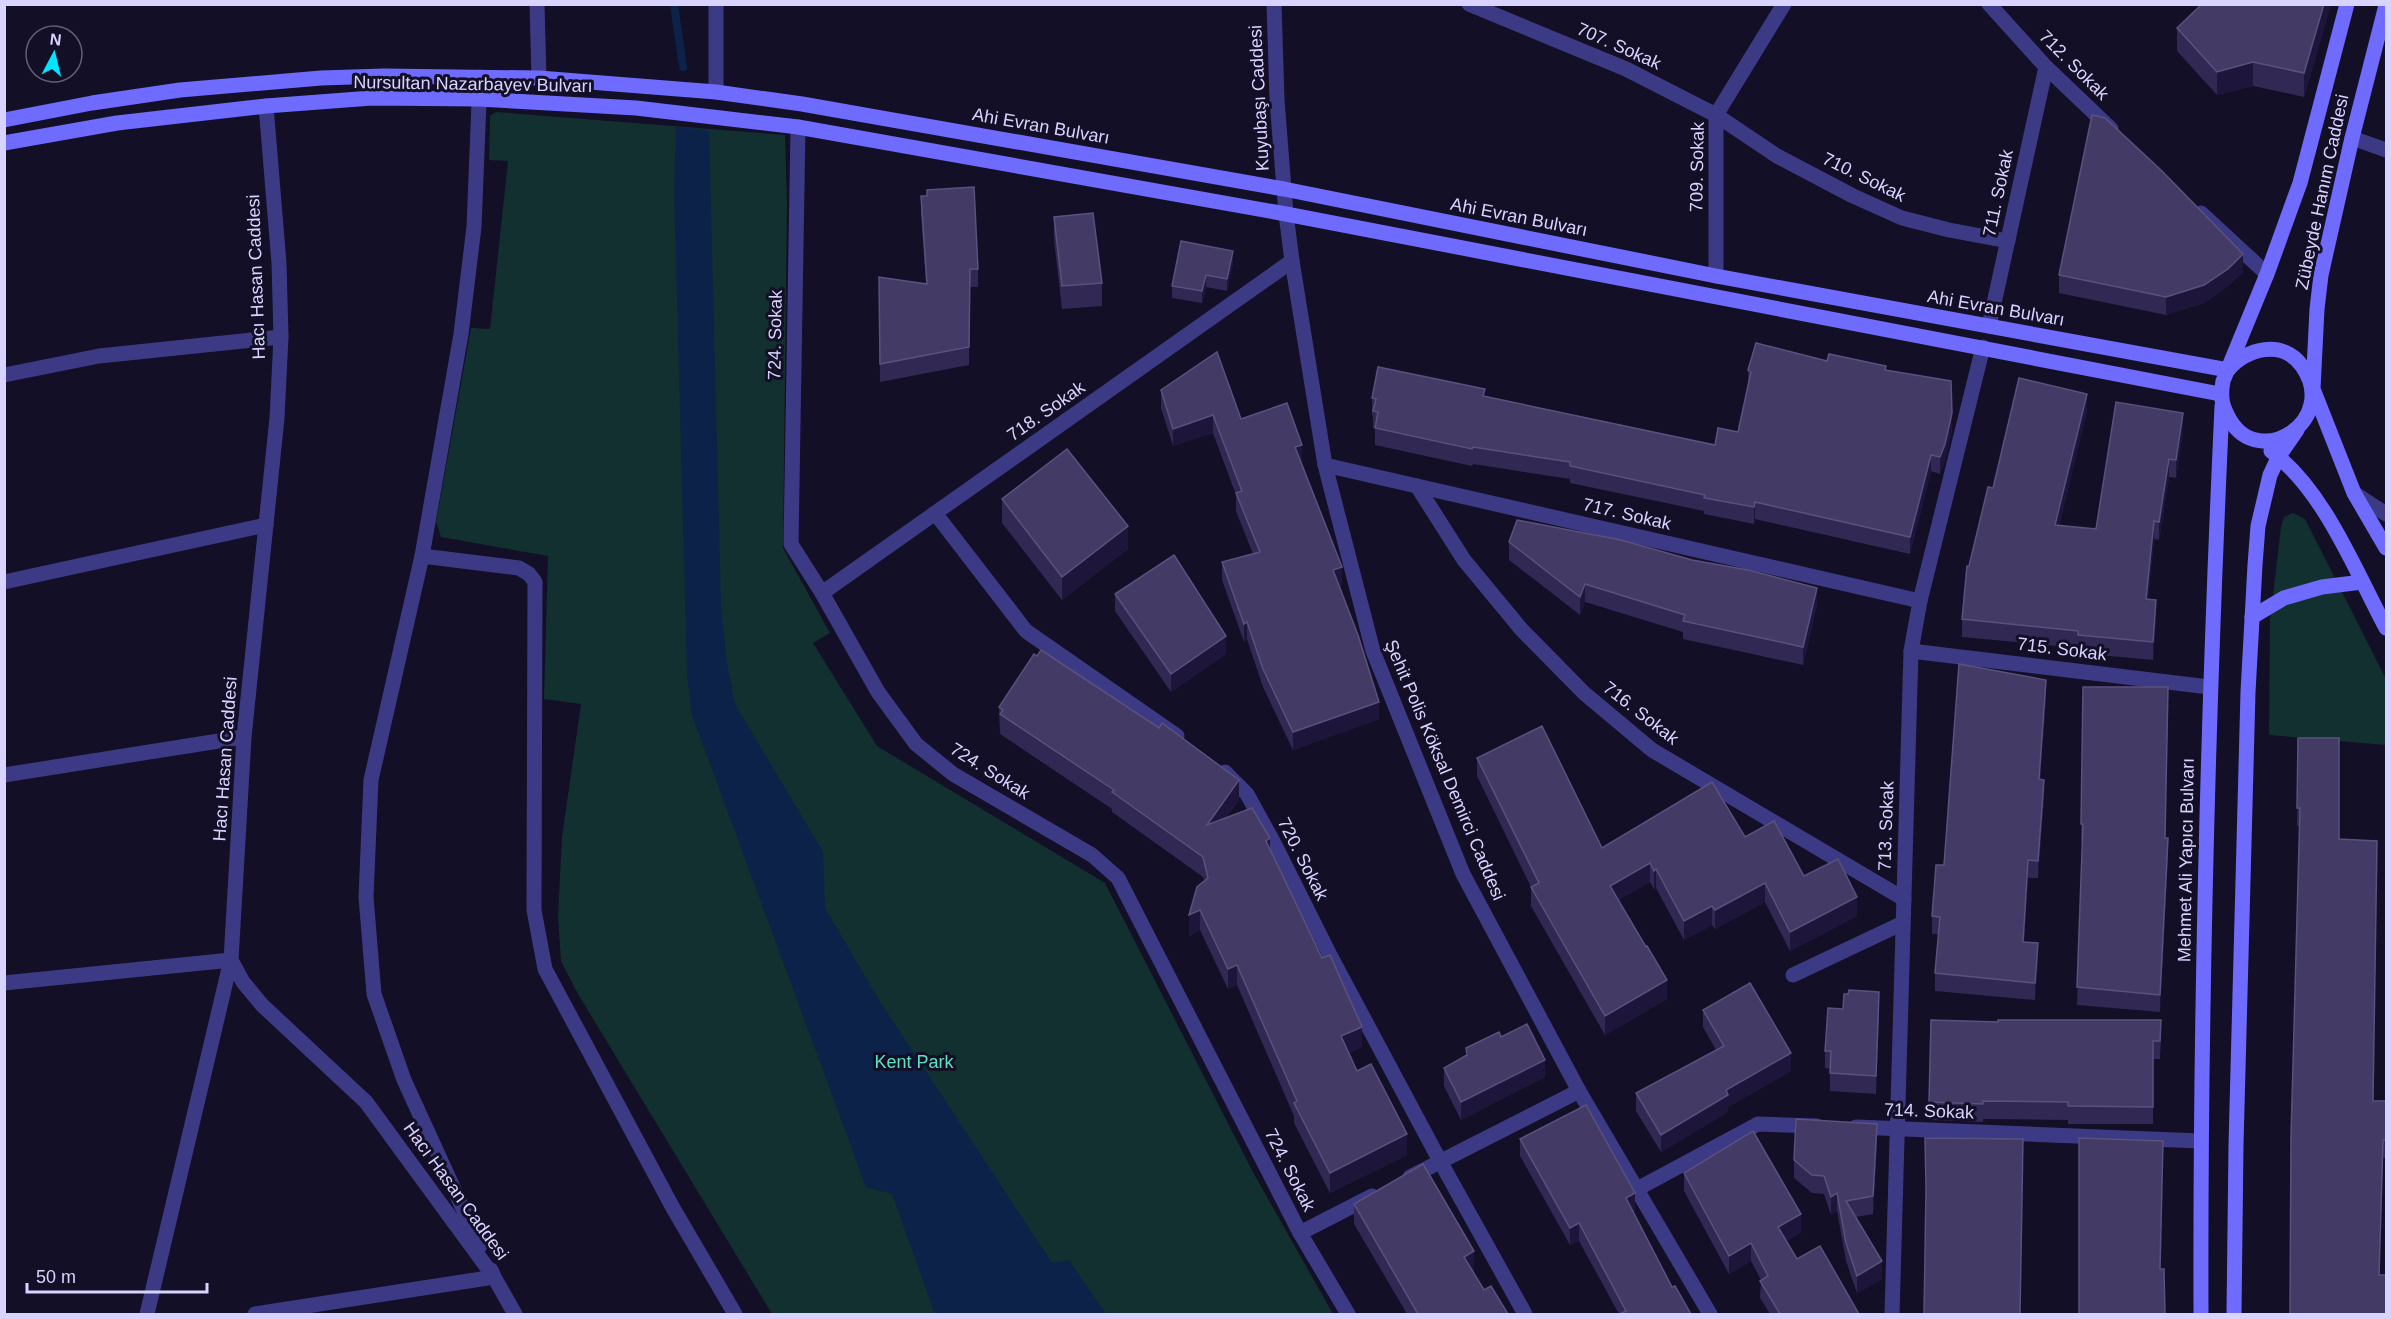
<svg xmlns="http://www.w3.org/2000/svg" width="2391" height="1319" viewBox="0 0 2391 1319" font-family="Helvetica,sans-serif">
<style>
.green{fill:#12302f}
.water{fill:#0c2248}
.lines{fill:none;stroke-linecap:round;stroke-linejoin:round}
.stream{stroke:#0c2248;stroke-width:8}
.minor{stroke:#3d3a85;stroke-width:15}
.tertiary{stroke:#3d3a85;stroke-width:15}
.secondary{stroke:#6f6bff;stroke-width:15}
.wall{fill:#312854}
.shaded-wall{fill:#1d163a}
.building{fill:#433a66;stroke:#5a527e;stroke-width:1.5}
.labels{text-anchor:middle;stroke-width:6;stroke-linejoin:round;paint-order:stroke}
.street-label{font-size:18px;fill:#d9d4ff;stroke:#130f26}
.park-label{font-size:18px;fill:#5fe0c0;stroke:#130f26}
</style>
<rect width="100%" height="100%" fill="#130f26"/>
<!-- green -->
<g class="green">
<path d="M496,112L785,135L787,204L783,548L830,633L813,643L877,746L1105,883L1254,1174L1333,1314H772L578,994L561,961L558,916L562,837L581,704L544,699L548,556L441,537L436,522L471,328L490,329L508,161L489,160L490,116Z"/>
<path d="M2293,513L2305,519L2386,679V745L2269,735L2270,620L2281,527L2284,517Z"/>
</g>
<!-- water -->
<path class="water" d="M676,127L709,130L721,605L727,664L735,704L823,852L825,908L881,1003L1052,1263L1069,1260L1106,1314H935L892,1194L866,1187L692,715L687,675L674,190Z"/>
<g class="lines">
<!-- stream -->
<path class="stream" d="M674,4L683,67"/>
<!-- minor -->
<g class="minor">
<path d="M537,4L539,78"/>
<path d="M716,4V92"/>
<path d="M1274,4L1277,100L1286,214L1292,261L1325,465L1373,651L1463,874L1579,1091L1710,1314"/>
<path d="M1469,4L1626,69L1716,115L1777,156L1853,196L1902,218L1949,230L2008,241"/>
<path d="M1989,4L2046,67L2111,129"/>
<path d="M480,77L474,227L461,334L422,556L519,568L529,574L535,582L534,910L545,969L673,1208L735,1314"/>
<path d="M266,106L279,263L281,337L277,418L244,737L231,960L243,982L262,1005L366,1102L494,1277L515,1314"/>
<path d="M798,127L791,544L822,593L878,692L916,744L953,774L1092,855L1118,878L1300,1233L1348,1314"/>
<path d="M2201,213L2267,274"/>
<path d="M1716,276V115L1784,4"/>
<path d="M1989,326L2046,67"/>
<path d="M4,375L99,356L281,337"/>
<path d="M1325,465L1920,601"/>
<path d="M1417,486L1464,560L1521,629L1584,693L1652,750L1904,899"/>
<path d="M935,513L1026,631L1177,736"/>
<path d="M422,556L371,780L366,897L374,994L404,1080L480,1246"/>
<path d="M4,582L266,525"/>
<path d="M822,593L1292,261"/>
<path d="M1911,651L2209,687"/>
<path d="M1225,772L1247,794L1275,845L1331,957L1440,1161L1525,1314"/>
<path d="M4,775L244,737"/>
<path d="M1793,975L1903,923"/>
<path d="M4,983L231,960L147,1314"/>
<path d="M1856,1127L2200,1141"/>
<path d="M1410,1177L1579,1091"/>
<path d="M1637,1189L1758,1124L1817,1126"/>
<path d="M1300,1233L1372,1196"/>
<path d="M255,1314L494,1277L491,1270"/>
<path d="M1892,1314L1911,651L1920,601L1983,347"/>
</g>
<!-- tertiary -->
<g class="tertiary">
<path d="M2352,138L2386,150"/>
<path d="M2354,493L2386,514"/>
</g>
<!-- secondary -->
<g class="secondary">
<path d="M2386,5L2352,138L2321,275L2317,309L2313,389L2354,493L2386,548"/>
<path d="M4,120L92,103L180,90L321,78L384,76L539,78L716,92L802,104L1284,189L1716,276L2228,370"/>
<path d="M4,143L117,123L266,106L372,98L478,99L636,108L798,127L1286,214L2220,394"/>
<path d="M2228,370C2246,348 2283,339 2302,366C2340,420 2260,471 2230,420C2222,406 2220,398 2223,381L2267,274L2300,183L2347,4"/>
<path d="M2271,451C2324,490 2355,570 2386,628"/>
<path d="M2252,617L2284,598L2322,587L2362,582"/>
<path d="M2201,1314C2200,1012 2208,709 2222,406"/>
<path d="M2234,1314L2236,1145L2248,692L2255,565L2258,526L2270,475L2279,456L2297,430"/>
</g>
</g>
<!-- wall -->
<g class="wall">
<path d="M2331,4L2304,97L2253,86L2217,95L2177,51V28Z"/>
<path d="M921,196L978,269V287H970L969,365L880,382L879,277L926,284L921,214Z"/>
<path d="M1054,217L1102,283V306L1062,309L1054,240Z"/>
<path d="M1233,263L1227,291L1206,287L1202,303L1172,298V286Z"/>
<path d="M2243,272L2228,286L2204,303L2166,315L2059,293V275Z"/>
<path d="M1827,361L1886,370L1952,430L1945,461L1940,474L1931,471L1910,554L1755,519L1754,524L1704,514V511L1570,483V479L1473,464L1472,466L1375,445V428H1373V416L1372,415V398L1485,396L1715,445L1738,432L1748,383V370Z"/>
<path d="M1161,390L1241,419L1302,463L1342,585L1339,586L1379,719L1293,750L1263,687L1247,639L1244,642L1222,580V562L1253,554L1236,511V495L1213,433L1173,446L1161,408Z"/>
<path d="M2087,411L2059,526L2096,529L2183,431L2176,478L2169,477L2159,540L2154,539L2148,599L2156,617L2153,660L2078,653V648L1962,637V619L1969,566L1993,488Z"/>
<path d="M1002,499L1128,549L1062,600L1002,523Z"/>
<path d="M1509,542L1817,605L1803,665L1683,639V632L1585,602L1580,615L1509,560Z"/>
<path d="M1115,594L1226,654L1171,692L1115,611Z"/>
<path d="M2083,687L2165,838L2168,856L2160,1012L2077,1005L2083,841H2081Z"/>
<path d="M2046,698L2040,779L2044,797L2038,878H2028L2024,942L2038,961L2035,1000L1935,991V973L1939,934H1932V916L1944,865Z"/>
<path d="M999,707L1239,800L1226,818L1270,848L1362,1047L1349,1053L1357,1071L1407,1155L1330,1193L1294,1123V1116L1237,985L1228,989L1200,930L1189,936L1204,881L1203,877L1112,812V809L1000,734Z"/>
<path d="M2298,738L2339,839L2373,1101H2386V1158H2383L2379,1275L2386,1314L2300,826H2297Z"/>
<path d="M1477,758L1602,848L1745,837L1804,876L1857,916L1790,951L1765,902L1715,929L1712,925L1684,940L1656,888L1654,889L1650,882L1618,900L1667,999L1605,1035L1531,906V887L1477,776Z"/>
<path d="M1843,1009L1879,1010L1876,1094L1830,1091V1069L1825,1068V1051Z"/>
<path d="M1703,1010L1791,1071L1728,1107V1112L1661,1152L1636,1111V1093L1716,1050L1703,1027Z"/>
<path d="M1501,1037L1545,1077L1461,1120L1444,1086V1068L1466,1055V1048Z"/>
<path d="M2161,1038L2160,1059H2153V1124H2068V1120L1983,1119V1122L1929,1120V1102Z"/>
<path d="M1520,1139L1635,1211L1633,1212L1672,1287L1691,1314H1619L1579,1241L1570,1245L1520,1156Z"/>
<path d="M1877,1142L1873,1214L1856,1217L1882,1279L1857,1293L1846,1261L1837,1211L1831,1215L1824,1194L1812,1193L1794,1178V1160Z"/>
<path d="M1684,1173L1801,1232L1786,1241L1797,1259L1859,1314H1770L1760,1298L1761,1280L1751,1261L1729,1274L1684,1191Z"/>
<path d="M1354,1204L1474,1271L1473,1272L1484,1290L1508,1314H1407L1354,1224Z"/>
</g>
<!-- shaded-wall -->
<g class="shaded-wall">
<path d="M2324,4H2331L2304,97V73Z"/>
<path d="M2253,62V86L2217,95V72Z"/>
<path d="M1233,251V263L1227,291V279Z"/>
<path d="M2243,254V272L2228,286L2204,303L2166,315V297Z"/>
<path d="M1206,275V287L1202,303V291Z"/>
<path d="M2087,394V411L2055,543V525Z"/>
<path d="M1952,413V430L1945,461L1940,474V457Z"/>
<path d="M2183,413V431L2176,478V460Z"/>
<path d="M1213,415V433L1173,446V429Z"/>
<path d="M1302,445V463L1295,447Z"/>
<path d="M1931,455V471L1910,554V537Z"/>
<path d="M2169,459V477L2159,540V522Z"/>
<path d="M1755,502V519L1754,524V507Z"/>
<path d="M2154,521V539L2146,616V599Z"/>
<path d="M1128,526V549L1062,600V577Z"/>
<path d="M1342,567V585L1333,588V570Z"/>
<path d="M1585,584V602L1580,615V597Z"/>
<path d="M1817,588V605L1803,665V647Z"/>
<path d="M2156,600V617L2153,660V642Z"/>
<path d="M1247,622V639L1244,642V624Z"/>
<path d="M1226,636V654L1171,692V674Z"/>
<path d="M2046,680V698L2039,797V779Z"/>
<path d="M1379,702V719L1293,750V732Z"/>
<path d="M1239,780V800L1207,845V825Z"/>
<path d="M2044,780V797L2038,878V861Z"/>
<path d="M1270,838V858L1266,841Z"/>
<path d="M2168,838V856L2160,1012V995Z"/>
<path d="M2028,860V878L2023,959V942Z"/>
<path d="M1650,863V882L1610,904V886Z"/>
<path d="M1656,869V888L1654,889V871Z"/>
<path d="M1765,883V902L1715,929V910Z"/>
<path d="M1857,897V916L1790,951V932Z"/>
<path d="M1712,906V925L1684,940V921Z"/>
<path d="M1200,910V930L1189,936V915Z"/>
<path d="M2038,943V961L2035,1000V983Z"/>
<path d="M1237,965V985L1228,989V969Z"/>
<path d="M1667,980V999L1605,1035V1016Z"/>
<path d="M1362,1027V1047L1341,1056V1036Z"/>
<path d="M1791,1053V1071L1728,1107V1112L1661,1152V1135L1726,1090Z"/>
<path d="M1545,1060V1077L1461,1120V1102Z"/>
<path d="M1877,1124V1142L1873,1214V1196Z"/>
<path d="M1407,1134V1155L1330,1193V1173Z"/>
<path d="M2383,1140V1158L2379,1293V1275Z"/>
<path d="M1635,1193V1211L1626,1216V1198Z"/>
<path d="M1837,1193V1211L1831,1215V1197Z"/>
<path d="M1801,1214V1232L1778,1245V1227Z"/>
<path d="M1579,1223V1241L1570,1245V1228Z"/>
<path d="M1751,1243V1261L1729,1274V1256Z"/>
<path d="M1474,1251V1271L1464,1277V1257Z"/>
<path d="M1882,1261V1279L1857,1293V1276Z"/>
</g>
<!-- building -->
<g class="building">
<path d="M2202,4H2324L2304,73L2253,62L2217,72L2177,28Z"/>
<path d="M2092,115L2105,118L2162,171L2243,254L2228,269L2204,285L2166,297L2059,275Z"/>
<path d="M974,187L978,269H970L969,347L880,364L879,277L927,284L921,196H927V190Z"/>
<path d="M1093,213L1102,283L1062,286L1054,217Z"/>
<path d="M1181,241L1233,251L1227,279L1206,275L1202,291L1172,286Z"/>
<path d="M1756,343L1827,361L1829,354L1886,366L1885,370L1951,381L1952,413L1945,444L1940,457L1931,455L1910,537L1755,502L1754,507L1704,498L1705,495L1570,466V462L1473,447L1472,449L1375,428L1378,412L1373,411L1376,399L1372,398L1378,367L1485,389L1483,396L1715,445L1718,428L1738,432L1751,372L1748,370Z"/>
<path d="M1217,352L1241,419L1287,403L1302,445L1295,447L1342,567L1333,570L1358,635L1379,702L1293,732L1263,669L1247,622L1244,624L1222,562L1260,552L1236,493L1242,491L1213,415L1173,429L1161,390Z"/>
<path d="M2019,378L2087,394L2055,525L2096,529L2116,402L2183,413L2176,460L2169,459L2159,522L2154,521L2146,599L2156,600L2153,642L2078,635V631L1962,619L1967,566H1969L1988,487L1993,488Z"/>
<path d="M1067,449L1128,526L1062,577L1002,499Z"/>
<path d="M1517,520L1621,540L1692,560L1748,570L1817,588L1803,647L1683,621L1685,615L1585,584L1580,597L1509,542Z"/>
<path d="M1174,555L1226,636L1171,674L1115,594Z"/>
<path d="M1041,650L1159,728L1162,723L1239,780L1207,825L1252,808L1270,838L1266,841L1322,958L1330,955L1362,1027L1341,1036L1357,1071L1371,1064L1407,1134L1330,1173L1294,1103L1297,1101L1237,965L1228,969L1200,910L1189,915L1197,887L1208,878L1203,857L1112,792L1114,790L1000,714L1003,710L999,707L1034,654L1037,656Z"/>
<path d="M1959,664L2046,680L2039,779L2044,780L2038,861L2028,860L2023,942L2038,943L2035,983L1935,973L1940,917L1932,916L1936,865H1944Z"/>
<path d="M2083,687H2168L2165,838H2168L2160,995L2077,987L2083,824H2081Z"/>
<path d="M1542,726L1602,848L1712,782L1745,837L1774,821L1804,876L1838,859L1857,897L1790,932L1765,883L1715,910L1712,906L1684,921L1656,869L1654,871L1650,863L1610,886L1646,947L1647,946L1667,980L1605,1016L1531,887L1539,883L1477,758Z"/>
<path d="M2298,738H2339V839L2377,841L2373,1101H2386V1140H2383L2379,1275H2386V1314H2290L2291,1137L2300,808H2297Z"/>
<path d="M1750,983L1791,1053L1726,1090L1728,1095L1661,1135L1636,1093L1724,1046L1703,1010Z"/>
<path d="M1849,990L1879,992L1876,1076L1830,1073L1831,1051H1825L1828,1008L1843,1009L1844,994H1848Z"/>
<path d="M1931,1020L1998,1022V1020H2161L2160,1041H2153V1107L2068,1106V1102L1983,1101V1104L1929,1102Z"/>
<path d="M1527,1024L1545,1060L1461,1102L1444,1068L1467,1055L1466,1048L1499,1032L1501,1037Z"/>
<path d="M1586,1105L1635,1193L1626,1198L1672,1287L1675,1286L1691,1314H1620L1626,1311L1579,1223L1570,1228L1520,1139Z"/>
<path d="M1796,1119L1877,1124L1873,1196L1846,1201L1882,1261L1857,1276L1846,1243L1837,1193L1831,1197L1824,1176L1812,1175L1794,1160Z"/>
<path d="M1753,1131L1801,1214L1778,1227L1797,1259L1820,1246L1859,1314H1780L1760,1281L1768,1276L1751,1243L1729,1256L1684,1173Z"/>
<path d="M1925,1138L2023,1139L2020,1314H1924L1926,1189Z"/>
<path d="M2079,1138L2163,1141L2160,1269H2164L2165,1314H2079Z"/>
<path d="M1423,1164L1474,1251L1464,1257L1484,1290L1491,1286L1508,1314H1417H1418L1354,1204Z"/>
</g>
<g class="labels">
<!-- street labels -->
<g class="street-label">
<text transform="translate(1619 46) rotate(24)" y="6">707. Sokak</text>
<text transform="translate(2074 65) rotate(45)" y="6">712. Sokak</text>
<text transform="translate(473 84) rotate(1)" y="6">Nursultan Nazarbayev Bulvarı</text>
<text transform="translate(1259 98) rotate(-93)" y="6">Kuyubaşı Caddesi</text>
<text transform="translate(1041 126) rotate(10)" y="6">Ahi Evran Bulvarı</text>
<text transform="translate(1697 167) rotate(-89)" y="6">709. Sokak</text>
<text transform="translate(1864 177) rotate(26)" y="6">710. Sokak</text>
<text transform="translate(2322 192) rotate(-78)" y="6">Zübeyde Hanım Caddesi</text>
<text transform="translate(1998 193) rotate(-78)" y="6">711. Sokak</text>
<text transform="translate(1519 217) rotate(11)" y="6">Ahi Evran Bulvarı</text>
<text transform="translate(256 277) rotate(-92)" y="6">Hacı Hasan Caddesi</text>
<text transform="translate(1996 308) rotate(10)" y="6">Ahi Evran Bulvarı</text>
<text transform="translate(775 335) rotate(-89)" y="6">724. Sokak</text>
<text transform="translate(1046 411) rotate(-35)" y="6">718. Sokak</text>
<text transform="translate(1627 514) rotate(13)" y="6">717. Sokak</text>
<text transform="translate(2062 649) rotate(7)" y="6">715. Sokak</text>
<text transform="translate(1641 713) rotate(38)" y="6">716. Sokak</text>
<text transform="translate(225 759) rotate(-86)" y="6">Hacı Hasan Caddesi</text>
<text transform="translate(1445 770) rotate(67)" y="6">Şehit Polis Köksal Demirci Caddesi</text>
<text transform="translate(990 771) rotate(32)" y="6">724. Sokak</text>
<text transform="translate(1886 826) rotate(-88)" y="6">713. Sokak</text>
<text transform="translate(1303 859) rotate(63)" y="6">720. Sokak</text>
<text transform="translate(2186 860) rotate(-89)" y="6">Mehmet Ali Yapıcı Bulvarı</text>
<text transform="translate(1929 1111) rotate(2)" y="6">714. Sokak</text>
<text transform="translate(1290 1170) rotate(63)" y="6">724. Sokak</text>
<text transform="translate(456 1191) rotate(54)" y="6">Hacı Hasan Caddesi</text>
</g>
<!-- park labels -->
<g class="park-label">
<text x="914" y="1068">Kent Park</text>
</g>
</g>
<!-- border -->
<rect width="2391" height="1319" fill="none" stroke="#d9d4ff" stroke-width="12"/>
<!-- north arrow -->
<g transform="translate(54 54) rotate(7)"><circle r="28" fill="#130f26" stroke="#625e7d" stroke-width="1.5"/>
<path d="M0-4.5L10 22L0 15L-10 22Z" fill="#00e5ff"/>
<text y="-9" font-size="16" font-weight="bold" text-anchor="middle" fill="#d9d4ff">N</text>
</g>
<!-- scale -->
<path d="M27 1283v9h180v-9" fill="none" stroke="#d9d4ff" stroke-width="3"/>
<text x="36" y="1283" font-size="18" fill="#d9d4ff" stroke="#130f26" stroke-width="4.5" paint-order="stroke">50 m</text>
</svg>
